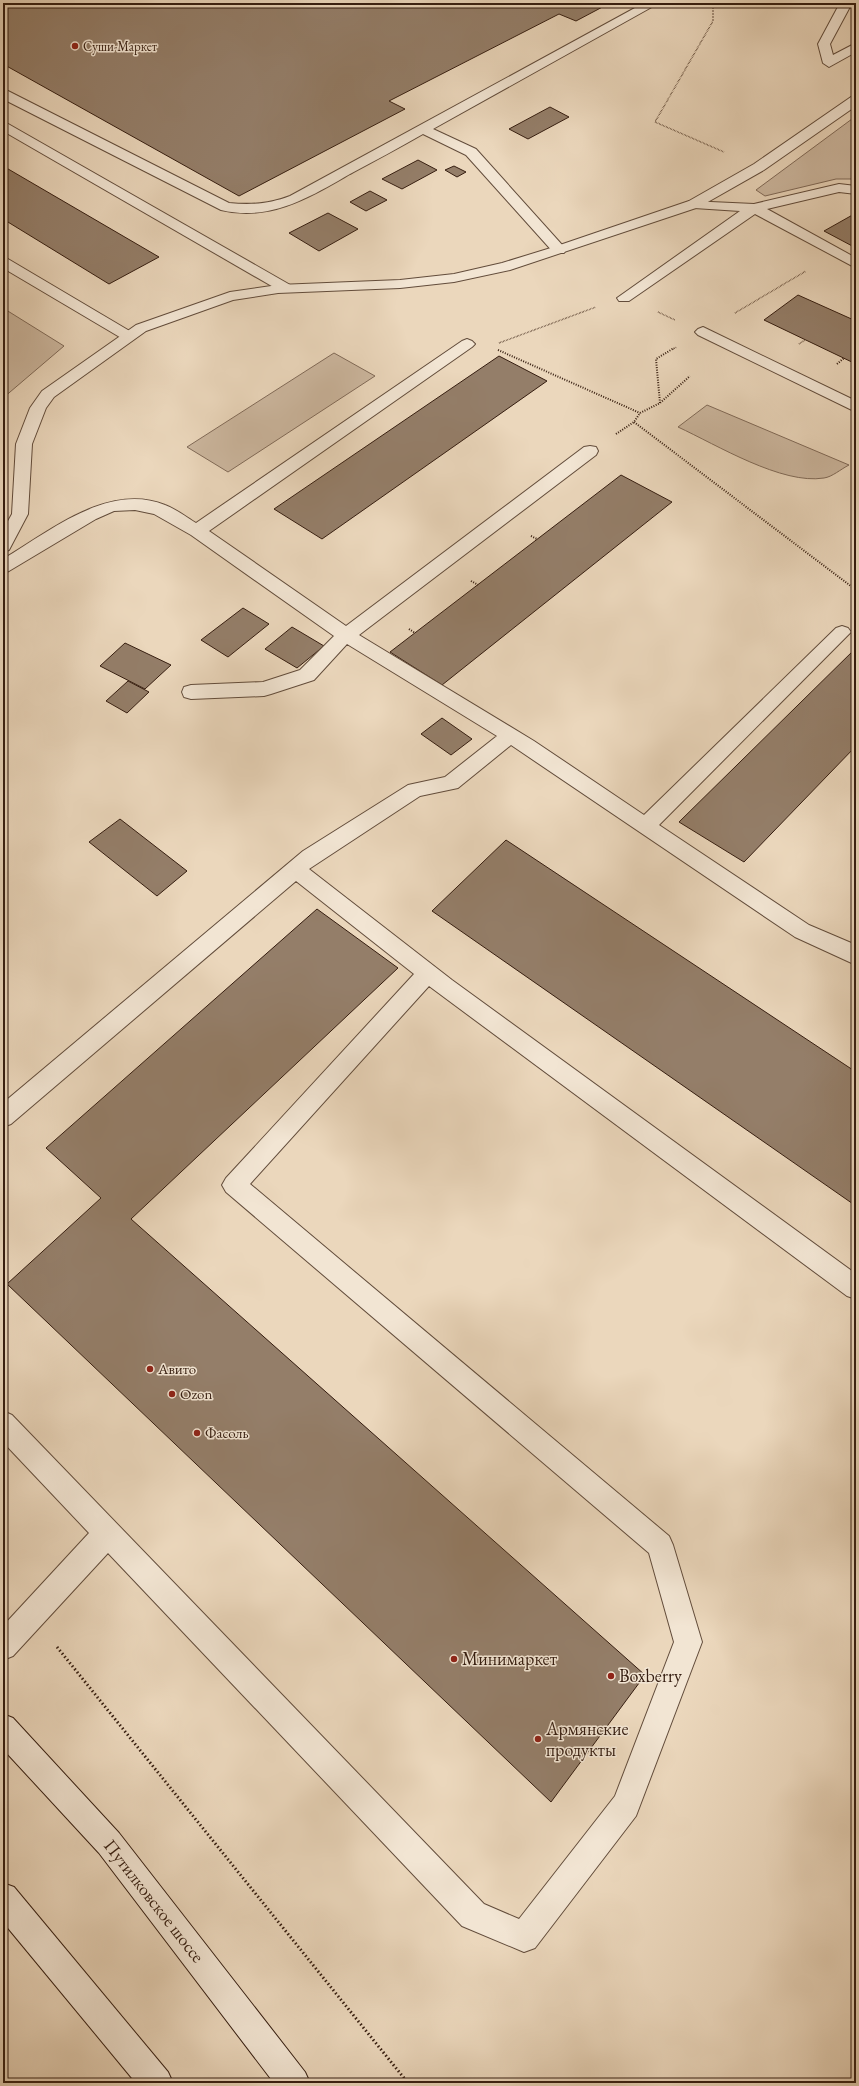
<svg xmlns="http://www.w3.org/2000/svg" width="859" height="2086" viewBox="0 0 859 2086" font-family="'EB Garamond',serif">
<style>
.green{fill:#ccb79f;stroke:#806a58}
.building{fill:#947e69;stroke:#351d10}
.lines{fill:none;stroke-linecap:round;stroke-linejoin:round}
.service-casing{stroke:#624c3b;stroke-width:2}
.minor-casing{stroke:#624c3b;stroke-width:2}
.secondary-casing{stroke:#351d10;stroke-width:2}
.path-far2{stroke:#351d10;stroke-width:1.5;stroke-dasharray:0.5 1;stroke-linecap:butt}
.path-far1{stroke:#351d10;stroke-width:2;stroke-dasharray:1 1.5;stroke-linecap:butt}
.path{stroke:#351d10;stroke-width:3;stroke-dasharray:1.5 2.5;stroke-linecap:butt}
.service{fill:#f2e5d3;fill-rule:evenodd}
.minor{fill:#f2e5d3;fill-rule:evenodd}
.secondary{fill:#f2e5d3;fill-rule:evenodd}
.poi-dot{fill:#8f2418;stroke:#f2e5d3;stroke-width:1.5}
.labels{text-anchor:middle;stroke-width:3;stroke-linejoin:round;paint-order:stroke}
.far-poi-label{font-size:13px;fill:#351d10;stroke:#f2e5d3;text-anchor:start}
.poi-label{font-size:15px;fill:#351d10;stroke:#f2e5d3;text-anchor:start}
.near-poi-label{font-size:18px;fill:#351d10;stroke:#f2e5d3;text-anchor:start}
.near-street-label{font-size:18px;fill:#351d10;stroke:#f2e5d3}
</style>
<rect width="100%" height="100%" fill="#ebd7bc"/>
<filter id="stains"><feTurbulence type="fractalNoise" baseFrequency=".005" numOctaves="4"/><feColorMatrix values="0 0 0 0 .2 0 0 0 0 .09 0 0 0 0 .02 0 0 0 .5 -.17"/></filter>
<radialGradient id="worn" r=".72"><stop offset=".6" stop-color="#630" stop-opacity="0"/><stop offset="1" stop-color="#630" stop-opacity=".3"/></radialGradient>
<!-- green -->
<g class="green">
<path d="M856,116V179H836L765,196L756,190Z"/>
<path d="M3,308L64,346L3,398Z"/>
<path d="M334,353L375,376L228,472L187,447Z"/>
<path d="M707,405L849,465C841,469 832,477 824,478C782,485 717,445 678,427Z"/>
</g>
<!-- building -->
<g class="building">
<path d="M3,3H610L576,21L559,14L389,101L405,109L239,196L3,64Z"/>
<path d="M550,107L569,117L528,139L509,129Z"/>
<path d="M418,160L437,170L402,189L382,179Z"/>
<path d="M3,166L159,257L109,284L3,219Z"/>
<path d="M454,166L466,172L457,177L445,170Z"/>
<path d="M370,191L387,200L366,211L350,202Z"/>
<path d="M328,213L358,229L319,251L289,233Z"/>
<path d="M856,213V248L824,231Z"/>
<path d="M798,295L856,321V364L764,320Z"/>
<path d="M499,356L547,381L322,539L274,509Z"/>
<path d="M621,475L672,502L442,685L390,652Z"/>
<path d="M243,608L269,624L228,657L201,640Z"/>
<path d="M292,627L324,646L297,668L265,649Z"/>
<path d="M125,643L171,665L145,689L100,666Z"/>
<path d="M856,648V746L744,862L679,822Z"/>
<path d="M128,681L149,692L127,713L106,701Z"/>
<path d="M442,718L472,739L451,755L421,734Z"/>
<path d="M120,819L187,871L157,896L89,842Z"/>
<path d="M506,840L856,1072V1206L432,911Z"/>
<path d="M317,909L398,968L131,1219L645,1675L551,1802L7,1284L101,1198L46,1148Z"/>
</g>
<g class="lines">
<defs>
<g id="service">
<path d="M644,3H659L433,129L476,149L564,247L566,250L564,253H554L466,155L423,134C399,148 374,161 350,174C310,197 270,222 221,210L3,99V90L8,91L229,203C251,205 269,204 290,196Z"/>
<path d="M840,3H852L830,44L833,55L856,43V52L829,67L823,63L818,44Z"/>
<path d="M3,121L292,286L294,289L292,292H282L3,131Z"/>
<path d="M839,184L856,186V194L839,192L767,209L856,258V268L755,214L629,301H619L617,298L740,211L694,208L689,207L687,204L689,201L754,204Z"/>
<path d="M3,258L8,259L133,333L136,336L133,339H123L3,268Z"/>
<path d="M703,327L856,401V412L698,335L695,332L698,329Z"/>
<path d="M467,339L472,341L475,344L472,347L209,531L346,626L584,447L590,446L596,447L598,451L596,455L359,635L534,741L644,815L836,628L842,626L848,628L851,632L659,825L809,925L856,945V965L795,937L511,745L458,788L420,796L309,869L452,980L856,1274V1299L847,1296L429,986L250,1184L669,1536L673,1545L702,1642L636,1816L535,1948L524,1952L462,1926L108,1553L13,1656L3,1660V1626L89,1533L3,1442V1411L12,1415L484,1904L519,1919L615,1796L674,1642L649,1553L226,1192L222,1185L226,1178L414,974L296,881L11,1124L3,1127V1103L303,851L408,785L445,777L497,736L347,644L314,680L271,694L264,696L191,699L184,697L182,692L184,687L191,685L263,682L300,670L334,636L191,535L154,514L135,510L114,511L96,519L9,571L3,573V559C49,532 108,482 165,505C176,509 186,517 196,523L462,341Z"/>
</g>
<path id="minor" d="M856,96V106L764,170L699,207L510,270L454,282L400,288L278,293L233,300L146,331L54,397L46,408L32,444L28,514L9,550L3,552V530L12,514L16,444L30,408L42,391L136,325L230,292L278,285L400,280L454,274L502,263L554,247L689,201L754,164L851,97Z"/>
<g id="secondary">
<path d="M3,1714L13,1718L119,1833L305,2072L310,2083H274L99,1853L3,1749Z"/>
<path d="M3,1883L14,1887L168,2072L173,2083H136L3,1922Z"/>
</g>
</defs>
<!-- service casing -->
<use href="#service" class="service-casing"/>
<!-- minor casing -->
<use href="#minor" class="minor-casing"/>
<!-- secondary casing -->
<use href="#secondary" class="secondary-casing"/>
<!-- path-far2 -->
<g class="path-far2">
<path d="M709,3L713,6V21L655,122L724,152"/>
<path d="M658,312L675,320"/>
<path d="M735,313L806,271"/>
<path d="M499,343L596,307"/>
<path d="M799,344L805,340"/>
<path d="M673,349L677,347"/>
</g>
<!-- path-far1 -->
<g class="path-far1">
<path d="M498,350L640,413"/>
<path d="M837,364L844,358"/>
<path d="M660,403L656,359L674,348"/>
<path d="M634,422L856,590"/>
<path d="M616,434L634,422L640,413L660,403L690,376"/>
<path d="M531,536L537,539"/>
<path d="M471,581L478,585"/>
<path d="M409,629L415,633"/>
</g>
<!-- path -->
<g class="path">
<path d="M3,1579L6,1584"/>
<path d="M57,1647L408,2083"/>
</g>
<!-- service -->
<use href="#service" class="service"/>
<!-- minor -->
<use href="#minor" class="minor"/>
<!-- secondary -->
<use href="#secondary" class="secondary"/>
</g>
<!-- markers -->
<g class="poi-dot">
<circle cx="75" cy="46" r="4"/>
<circle cx="150" cy="1369" r="4"/>
<circle cx="172" cy="1394" r="4"/>
<circle cx="197" cy="1433" r="4"/>
<circle cx="454" cy="1659" r="4"/>
<circle cx="611" cy="1676" r="4"/>
<circle cx="538" cy="1739" r="4"/>
</g>
<g class="labels">
<!-- far-poi labels -->
<g class="far-poi-label">
<text x="83" y="51">Суши-Маркет</text>
</g>
<!-- poi labels -->
<g class="poi-label">
<text x="158" y="1374">Авито</text>
<text x="180" y="1399">Ozon</text>
<text x="205" y="1438">Фасоль</text>
</g>
<!-- near-poi labels -->
<g class="near-poi-label">
<text x="462" y="1665">Минимаркет</text>
<text x="619" y="1682">Boxberry</text>
<text x="546" y="1735">Армянские<tspan x="546" dy="21">продукты</tspan></text>
</g>
<!-- near-street labels -->
<g class="near-street-label">
<text transform="translate(154 1901) rotate(52)" y="6">Путилковское шоссе</text>
</g>
</g>
<!-- margin -->
<rect width="859" height="2086" fill="none" stroke="#ebd7bc" stroke-width="16"/>
<rect x="4" y="4" width="851" height="2078" fill="none" stroke="#351d10" stroke-width="2"/>
<rect x="8" y="8" width="843" height="2070" fill="none" stroke="#351d10"/>
<rect width="100%" height="100%" filter="url(#stains)"/>
<rect width="100%" height="100%" fill="url(#worn)"/>
</svg>
